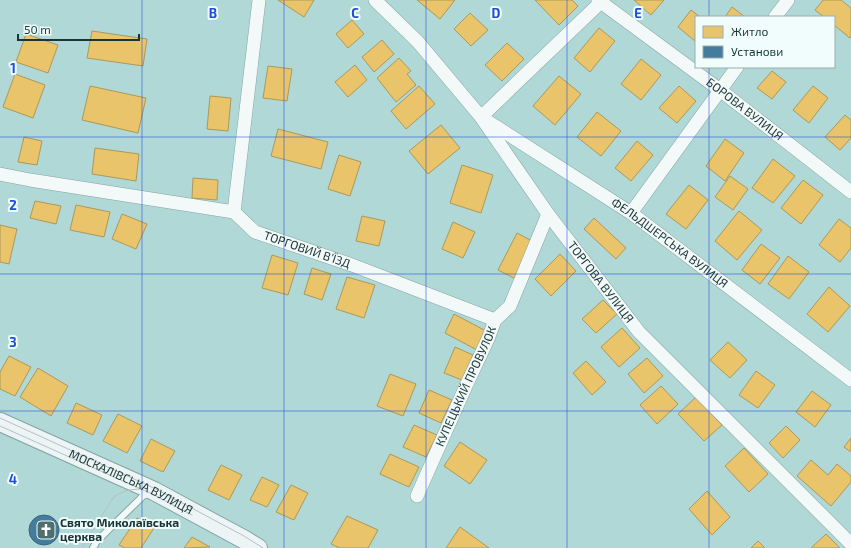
<svg xmlns="http://www.w3.org/2000/svg" width="851" height="548" viewBox="0 0 851 548" font-family="'Exo 2',sans-serif">
<style>
.homes{fill:#e9c46a;stroke:#aa995a}
.public{fill:#457b9d;stroke:#38667e}
.lines{fill:none;stroke-linecap:round;stroke-linejoin:round}
.lane-casing{stroke:#83a4a2;stroke-width:8}
.street-casing{stroke:#83a4a2;stroke-width:14}
.secondary-casing{stroke:#83a4a2;stroke-width:20}
.lane{stroke:#f3f9f9;stroke-width:6}
.street{stroke:#f3f9f9;stroke-width:13}
.secondary{stroke:#ecf4f5;stroke-width:18}
.tram{stroke:#b6c0c0;stroke-width:1}
.grid{fill:none;stroke:#1d4ed8;stroke-width:1;stroke-opacity:0.55}
.labels{text-anchor:middle;stroke-width:4;stroke-linejoin:round;paint-order:stroke}
.street-label{font-size:12px;fill:#183635;stroke:#f0fdfc}
.poi-label{font-size:12px;font-weight:bold;fill:#183635;stroke:#f0fdfc;text-anchor:start}
.grid-label{font-size:13px;text-anchor:middle;font-weight:bold;fill:#1d4ed8;stroke:#f0fdfc;stroke-width:4;stroke-linejoin:round;paint-order:stroke}
</style>
<rect width="100%" height="100%" fill="#b0d8d6"/>
<!-- homes -->
<g class="homes">
<path d="M278,0H314L304,17Z"/>
<path d="M417,0H455L440,19Z"/>
<path d="M535,0H572L578,6L559,25Z"/>
<path d="M634,0H664L651,15Z"/>
<path d="M823,0H841L851,8V37L850,38L834,25V17H824L815,10Z"/>
<path d="M732,7L745,17H725Z"/>
<path d="M691,10L700,17H696L695,41L678,27Z"/>
<path d="M470,13L488,30L471,46L454,29Z"/>
<path d="M352,20L364,34L348,48L336,34Z"/>
<path d="M599,28L615,41L590,72L574,58Z"/>
<path d="M92,31L147,39L143,66L87,58Z"/>
<path d="M26,34L58,45L48,73L16,62Z"/>
<path d="M382,40L394,54L374,72L362,57Z"/>
<path d="M507,43L524,59L502,81L485,65Z"/>
<path d="M399,58L411,71L407,74L416,85L396,102L377,78Z"/>
<path d="M641,59L661,75L641,100L621,84Z"/>
<path d="M355,65L367,80L348,97L335,82Z"/>
<path d="M268,66L292,69L287,101L263,98Z"/>
<path d="M772,71L786,82L772,99L757,88Z"/>
<path d="M15,74L45,85L33,118L3,107Z"/>
<path d="M559,76L581,94L555,125L533,106Z"/>
<path d="M90,86L146,98L138,133L82,120Z"/>
<path d="M419,86L435,104L406,129L391,111Z"/>
<path d="M679,86L696,101L677,123L659,108Z"/>
<path d="M813,86L828,98L809,123L793,110Z"/>
<path d="M210,96L231,98L228,131L207,129Z"/>
<path d="M597,112L621,131L601,156L577,137Z"/>
<path d="M845,115L851,120V138L840,150L825,137Z"/>
<path d="M441,125L460,148L428,174L409,151Z"/>
<path d="M278,129L328,142L321,169L271,156Z"/>
<path d="M24,137L42,141L37,165L18,162Z"/>
<path d="M725,139L744,153L725,181L706,166Z"/>
<path d="M637,141L653,155L631,181L615,168Z"/>
<path d="M95,148L139,154L136,181L92,174Z"/>
<path d="M339,155L361,162L350,196L328,189Z"/>
<path d="M773,159L795,176L773,203L752,188Z"/>
<path d="M462,165L493,175L481,213L450,203Z"/>
<path d="M730,176L748,189L733,210L715,197Z"/>
<path d="M193,178L218,180L217,200L192,198Z"/>
<path d="M803,180L823,195L801,224L781,208Z"/>
<path d="M689,185L708,200L686,229L666,214Z"/>
<path d="M35,201L61,206L56,224L30,218Z"/>
<path d="M76,205L110,212L104,237L70,230Z"/>
<path d="M739,211L762,230L737,260L715,241Z"/>
<path d="M122,214L147,224L136,249L112,239Z"/>
<path d="M362,216L385,221L379,246L356,241Z"/>
<path d="M594,218L626,248L616,259L584,229Z"/>
<path d="M839,219L851,228V248L840,262L819,245Z"/>
<path d="M453,222L475,232L463,258L442,249Z"/>
<path d="M0,225L17,229L9,264L0,262Z"/>
<path d="M517,233L534,242L514,278L498,270Z"/>
<path d="M761,244L780,258L760,284L742,270Z"/>
<path d="M560,254L576,271L551,296L535,279Z"/>
<path d="M272,255L298,263L288,295L262,288Z"/>
<path d="M788,256L809,272L789,299L768,284Z"/>
<path d="M312,268L331,274L322,300L304,294Z"/>
<path d="M347,277L375,285L364,318L336,309Z"/>
<path d="M829,287L850,306L828,332L807,314Z"/>
<path d="M603,300L617,314L596,333L582,319Z"/>
<path d="M454,314L486,331L477,350L445,333Z"/>
<path d="M622,328L640,348L619,367L601,347Z"/>
<path d="M728,342L747,360L730,378L710,360Z"/>
<path d="M455,347L473,355L462,380L444,373Z"/>
<path d="M9,356L31,367L15,396L0,389V372Z"/>
<path d="M647,358L663,376L644,393L628,374Z"/>
<path d="M586,361L606,382L592,395L573,373Z"/>
<path d="M38,368L68,386L51,416L20,397Z"/>
<path d="M756,371L775,385L758,408L739,395Z"/>
<path d="M390,374L416,384L403,416L377,406Z"/>
<path d="M661,386L678,404L657,424L640,405Z"/>
<path d="M429,390L452,400L441,423L419,413Z"/>
<path d="M812,391L831,405L815,427L796,412Z"/>
<path d="M696,397L722,425L704,441L678,414Z"/>
<path d="M76,403L102,415L93,435L67,423Z"/>
<path d="M118,414L142,426L127,453L103,441Z"/>
<path d="M414,425L437,435L426,457L403,447Z"/>
<path d="M786,426L800,440L783,458L769,443Z"/>
<path d="M851,438V452L844,447Z"/>
<path d="M151,439L175,451L163,472L140,461Z"/>
<path d="M460,442L487,460L470,484L444,466Z"/>
<path d="M744,448L768,474L749,492L725,466Z"/>
<path d="M390,454L419,467L409,487L380,474Z"/>
<path d="M811,460L828,475L837,464L851,476V482L831,506L797,476Z"/>
<path d="M221,465L242,475L229,500L208,490Z"/>
<path d="M262,477L279,485L267,507L250,500Z"/>
<path d="M291,485L308,493L294,520L276,512Z"/>
<path d="M707,491L730,517L712,535L689,509Z"/>
<path d="M347,516L378,530L368,548H340L331,544Z"/>
<path d="M137,518L154,528L141,548H125L119,545Z"/>
<path d="M460,527L489,548H446Z"/>
<path d="M826,534L840,548H811Z"/>
<path d="M192,537L210,547L184,548Z"/>
<path d="M758,541L765,548H751Z"/>
</g>
<!-- public -->
<circle class="public" cx="44" cy="530" r="15"/>
<g class="lines">
<defs>
<path id="lane" d="M93,548L97,541L143,496L149,493"/>
<g id="street">
<path id="s1" d="M375,0L418,42L481,117L548,214L639,332L851,544"/>
<path id="s2" d="M598,0L720,90L851,192"/>
<path id="s3" d="M603,0L481,117L631,213L851,380"/>
<path d="M775,17L788,0"/>
<path id="s4" d="M0,174L30,180L234,212L255,232L352,265L495,320"/>
<path d="M234,212L259,0"/>
<path d="M631,213L737,67"/>
<path id="s5" d="M417,496L465,388L488,339L495,320L510,306L548,214"/>
</g>
<g id="secondary">
<path id="s6" d="M0,422L154,491L245,540L258,548"/>
</g>
</defs>
<!-- lane casing -->
<use href="#lane" class="lane-casing"/>
<!-- street casing -->
<use href="#street" class="street-casing"/>
<!-- secondary casing -->
<use href="#secondary" class="secondary-casing"/>
<!-- lane -->
<use href="#lane" class="lane"/>
<!-- street -->
<use href="#street" class="street"/>
<!-- secondary -->
<use href="#secondary" class="secondary"/>
<!-- tram -->
<g class="tram">
<path d="M0,418L156,489L244,536L263,548"/>
<path d="M0,426L150,493L192,515"/>
<path d="M82,548L113,498C123,490 128,490 140,489"/>
</g>
</g>
<!-- grid -->
<path class="grid" d="M142,0V548M284,0V548M426,0V548M567,0V548M709,0V17M709,67V548M0,137H851M0,274H851M0,411H851"/>
<!-- icons -->
<defs>
<symbol id="church-square" viewBox="-11 -11 22 22"><rect x="-9" y="-9" width="18" height="18" rx="4" fill="#4d6f6d" stroke="#f0fdfc"/><path d="M-1.2-6h2.4v3.5h3.3v2.4h-3.3V6h-2.4V-.1h-3.3v-2.4h3.3Z" fill="#fff"/></symbol>
</defs>
<g fill-rule="evenodd">
<use href="#church-square" x="35" y="519" width="22" height="22"/>
</g>
<g class="labels">
<!-- street labels -->
<g class="street-label">
<text dy="4" stroke="none"><textPath href="#s2" startOffset="183">БОРОВА ВУЛИЦЯ</textPath></text>
<text dy="4" stroke="none"><textPath href="#s3" startOffset="396">ФЕЛЬДШЕРСЬКА ВУЛИЦЯ</textPath></text>
<text dy="4" stroke="none"><textPath href="#s4" startOffset="321">ТОРГОВИЙ В’ЇЗД</textPath></text>
<text dy="4" stroke="none"><textPath href="#s1" startOffset="362">ТОРГОВА ВУЛИЦЯ</textPath></text>
<text dy="4" stroke="none"><textPath href="#s5" startOffset="120">КУПЕЦЬКИЙ ПРОВУЛОК</textPath></text>
<text dy="4" stroke="none"><textPath href="#s6" startOffset="144">МОСКАЛІВСЬКА ВУЛИЦЯ</textPath></text>
</g>
<!-- poi labels -->
<g class="poi-label">
<text x="60" y="527">Свято Миколаївська<tspan x="60" dy="14">церква</tspan></text>
</g>
</g>
<g class="grid-label">
<text x="213" y="18">B</text>
<text x="355" y="18">C</text>
<text x="496" y="18">D</text>
<text x="638" y="18">E</text>
<text x="13" y="73">1</text>
<text x="13" y="210">2</text>
<text x="13" y="347">3</text>
<text x="13" y="484">4</text>
</g>
<!-- legend -->
<rect x="695" y="16" width="140" height="52" fill="#f0fdfc" stroke="#9aadac"/>
<rect x="703" y="26" width="20" height="12" fill="#e9c46a" stroke="#9aadac"/>
<text x="731" y="36" font-size="12" fill="#183635">Житло</text>
<rect x="703" y="46" width="20" height="12" fill="#457b9d" stroke="#9aadac"/>
<text x="731" y="56" font-size="12" fill="#183635">Установи</text>
<!-- scale -->
<path d="M18 34v6h121v-6" fill="none" stroke="#183635" stroke-width="2"/>
<text x="24" y="34" font-size="12" fill="#183635" stroke="#f0fdfc" stroke-width="3" paint-order="stroke">50 m</text>
</svg>
